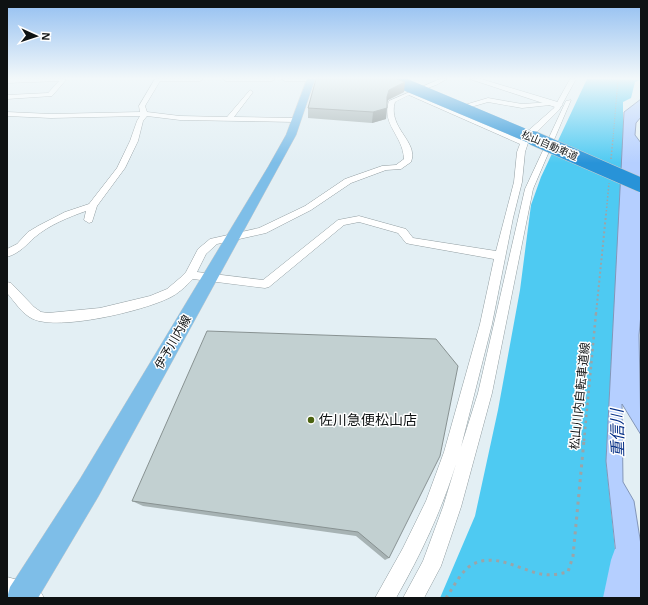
<svg xmlns="http://www.w3.org/2000/svg" width="648" height="605" viewBox="0 0 648 605" font-family="Helvetica,'Noto Sans JP',sans-serif">
<style>
.green{fill:#4ecaf2}
.water{fill:#b5cfff;stroke:#8396b8}
.lines{fill:none;stroke-linecap:round;stroke-linejoin:round}
.river{fill:#b5cfff;fill-rule:evenodd}
.street-casing{stroke:#929ea2;stroke-width:1}
.secondary-casing{stroke:#929ea2;stroke-width:1}
.primary-casing{stroke:#cacbcb;stroke-width:1}
.path-far4{stroke:#9ba4a8;stroke-width:1;stroke-dasharray:1 1.5;stroke-linecap:butt}
.path-far3{stroke:#9ba4a8;stroke-width:1.5;stroke-dasharray:1.5 2;stroke-linecap:butt}
.path-far2{stroke:#9ba4a8;stroke-width:2;stroke-dasharray:2 2.5;stroke-linecap:butt}
.path-far1{stroke:#9ba4a8;stroke-width:2.5;stroke-dasharray:2.5 3.5;stroke-linecap:butt}
.path{stroke:#9ba4a8;stroke-width:3;stroke-dasharray:3 4.5;stroke-linecap:butt}
.street{fill:#fff;fill-rule:evenodd}
.secondary{fill:#fff;fill-rule:evenodd}
.primary{fill:#7ebee8;fill-rule:evenodd}
.highway-bridge-far1-casing{stroke:#cacbcb;stroke-width:12;stroke-linecap:butt}
.highway-bridge-casing{stroke:#cacbcb;stroke-width:15;stroke-linecap:butt}
.highway-bridge-far1{stroke:#2893d8;stroke-width:12}
.highway-bridge{stroke:#2893d8;stroke-width:14}
.wall{fill:#a7b3b4}
.shaded-wall{fill:#889292}
.building{fill:#c2d0d1;stroke:#889292}
.poi-dot{fill:#4b6310;stroke:#fff;stroke-width:1.5}
.labels{text-anchor:middle;stroke-width:3;stroke-linejoin:round;paint-order:stroke}
.far-street-label{font-size:10px;fill:#0e1213;stroke:#fff}
.street-label{font-size:12px;fill:#0e1213;stroke:#fff}
.near-poi-label{font-size:14px;fill:#0e1213;stroke:#fff;text-anchor:start}
.near-water-label{font-size:16px;font-style:italic;fill:#042e85;stroke:#fff}
</style>
<rect width="100%" height="100%" fill="#e3eff4"/>
<!-- green -->
<path class="green" d="M587,79L640,80L635,82L631,98L623,102V153L606,461L620,598H440L475,516L498,410L520,290L531,205L541,177Z"/>
<!-- water -->
<path class="water" d="M641,99V117L636,123L635,135L641,143V314L639,335L641,435L622,404L623,482L634,501L641,545V598H626L616,555L606,461L624,112Z"/>
<g class="lines">
<!-- river -->
<path class="river" d="M626,545L637,549L641,561L635,598H603L611,560L615,549Z"/>
<defs>
<g id="street">
<path d="M7,79H65L66,80L52,96L7,99V95L48,93L59,81L7,83Z"/>
<path d="M155,79H203L200,81H160L145,106L147,112L180,116L227,117L250,90L253,92L234,117L297,118L300,120L297,122L180,120L147,116L143,121L138,141L125,168L97,206L92,222L89,223L84,220L86,211C69,217 49,225 35,237C26,245 20,253 7,257V249L17,244L28,232L38,226L65,212L89,204L117,168L130,141L137,121L140,116L51,118L7,116V112L51,114L140,112L139,106Z"/>
<path d="M223,79H275L272,81H226Z"/>
<path d="M282,79H314L311,81H285Z"/>
<path d="M440,79H447L436,85L414,93L451,109L488,98L522,104L552,102L553,103L550,105L522,108L488,102L457,111L523,140L529,130L554,108L570,79H576L559,110L535,134L528,143L525,152L522,182L513,218L492,324L461,447L478,393L525,189L566,101L571,100L533,189L492,393L461,507L441,566L424,598H403L423,561L443,507L456,464C441,512 421,554 396,598H375L403,548L426,501L444,452L480,324L494,259L410,244L406,243L398,233L359,222L344,225L269,287L265,288L193,279C185,287 178,294 169,298C143,311 59,331 33,319C22,314 15,302 7,293V282L11,283L34,307L41,312L48,313L100,308L150,296L167,289L180,278L186,272L198,249L210,239L259,228L305,206L345,179L382,166L396,165L404,159C403,135 381,125 389,101ZM409,95L520,144L517,152L514,182L496,251L413,238L406,229L359,216L338,220L263,280L197,272L206,254L217,244L266,233L311,210L351,183L386,170L401,169L411,162C419,141 387,128 395,102Z"/>
<path d="M7,577C21,581 38,583 44,598L7,597Z"/>
</g>
<path id="secondary" d="M470,79H481L561,103L563,105L558,108L555,107Z"/>
<path id="primary" d="M307,79H315L296,135L98,497L38,598H7L10,587L80,479L268,167L286,135Z"/>
</defs>
<!-- street casing -->
<use href="#street" class="street-casing"/>
<!-- secondary casing -->
<use href="#secondary" class="secondary-casing"/>
<!-- primary casing -->
<use href="#primary" class="primary-casing"/>
<!-- path-far4 -->
<path class="path-far4" d="M613,139L618,79"/>
<!-- path-far3 -->
<g class="path-far3">
<path d="M611,159L613,138"/>
<path d="M606,215L609,183"/>
</g>
<!-- path-far2 -->
<path class="path-far2" d="M596,314L606,214"/>
<!-- path-far1 -->
<path class="path-far1" d="M584,441L596,313"/>
<!-- path -->
<path class="path" d="M446,598C453,588 460,573 470,566C493,551 517,569 541,574C550,576 559,574 568,572L573,556L584,440"/>
<!-- street -->
<use href="#street" class="street"/>
<!-- secondary -->
<use href="#secondary" class="secondary"/>
<!-- primary -->
<use href="#primary" class="primary"/>
<defs>
<path id="highway-bridge-far1" d="M392,79L535,139"/>
<path id="highway-bridge" d="M533,138L641,185"/>
</defs>
<!-- highway-bridge-far1 casing -->
<use href="#highway-bridge-far1" class="highway-bridge-far1-casing"/>
<!-- highway-bridge casing -->
<use href="#highway-bridge" class="highway-bridge-casing"/>
<!-- highway-bridge-far1 -->
<use href="#highway-bridge-far1" class="highway-bridge-far1"/>
<!-- highway-bridge -->
<use href="#highway-bridge" class="highway-bridge"/>
</g>
<!-- wall -->
<g class="wall">
<path d="M404,92L388,100L387,102L386,119L372,123L308,118V108Z"/>
<path d="M458,366L389,558L385,560L356,536L143,506L132,501Z"/>
</g>
<!-- shaded-wall -->
<g class="shaded-wall">
<path d="M405,82L404,92L388,100L386,107L387,97L389,90Z"/>
<path d="M387,108L386,119L372,123L373,112Z"/>
</g>
<!-- building -->
<g class="building">
<path d="M316,79H396L405,82L389,90L387,97V108L373,112L308,108Z"/>
<path d="M207,331L436,339L458,366L440,456L389,558L358,532L132,501Z"/>
</g>
<!-- sky -->
<linearGradient id="sky" x2="0" y2="1"><stop stop-color="#93bff1"/><stop offset="0.48" stop-color="#f2f8fa"/><stop offset="1" stop-color="#f2f8fa" stop-opacity="0"/></linearGradient>
<rect width="648" height="163" fill="url(#sky)"/>
<!-- markers -->
<circle class="poi-dot" cx="311" cy="420" r="4"/>
<g class="labels">
<!-- far-street labels -->
<g class="far-street-label">
<text transform="translate(550 145) rotate(23)" y="4">松山自動車道</text>
</g>
<!-- street labels -->
<g class="street-label">
<text transform="translate(173 342) rotate(-60)" y="4">伊予川内線</text>
<text transform="translate(580 396) rotate(-84)" y="4">松山川内自転車道線</text>
</g>
<!-- near-poi labels -->
<g class="near-poi-label">
<text x="319" y="425">佐川急便松山店</text>
</g>
<!-- near-water labels -->
<g class="near-water-label">
<text transform="translate(617 433) rotate(-91)" y="6">重信川</text>
</g>
</g>
<!-- border -->
<rect width="648" height="605" fill="none" stroke="#0e1213" stroke-width="16"/>
<!-- north arrow -->
<g transform="translate(36 36) rotate(93)" stroke="#ffffff" stroke-width="3" paint-order="stroke">
<path d="M0-3L7 15L0 10L-7 15Z" fill="#0e1213"/>
<text y="-6" font-size="11" font-weight="bold" text-anchor="middle" fill="#0e1213">N</text>
</g>
</svg>
